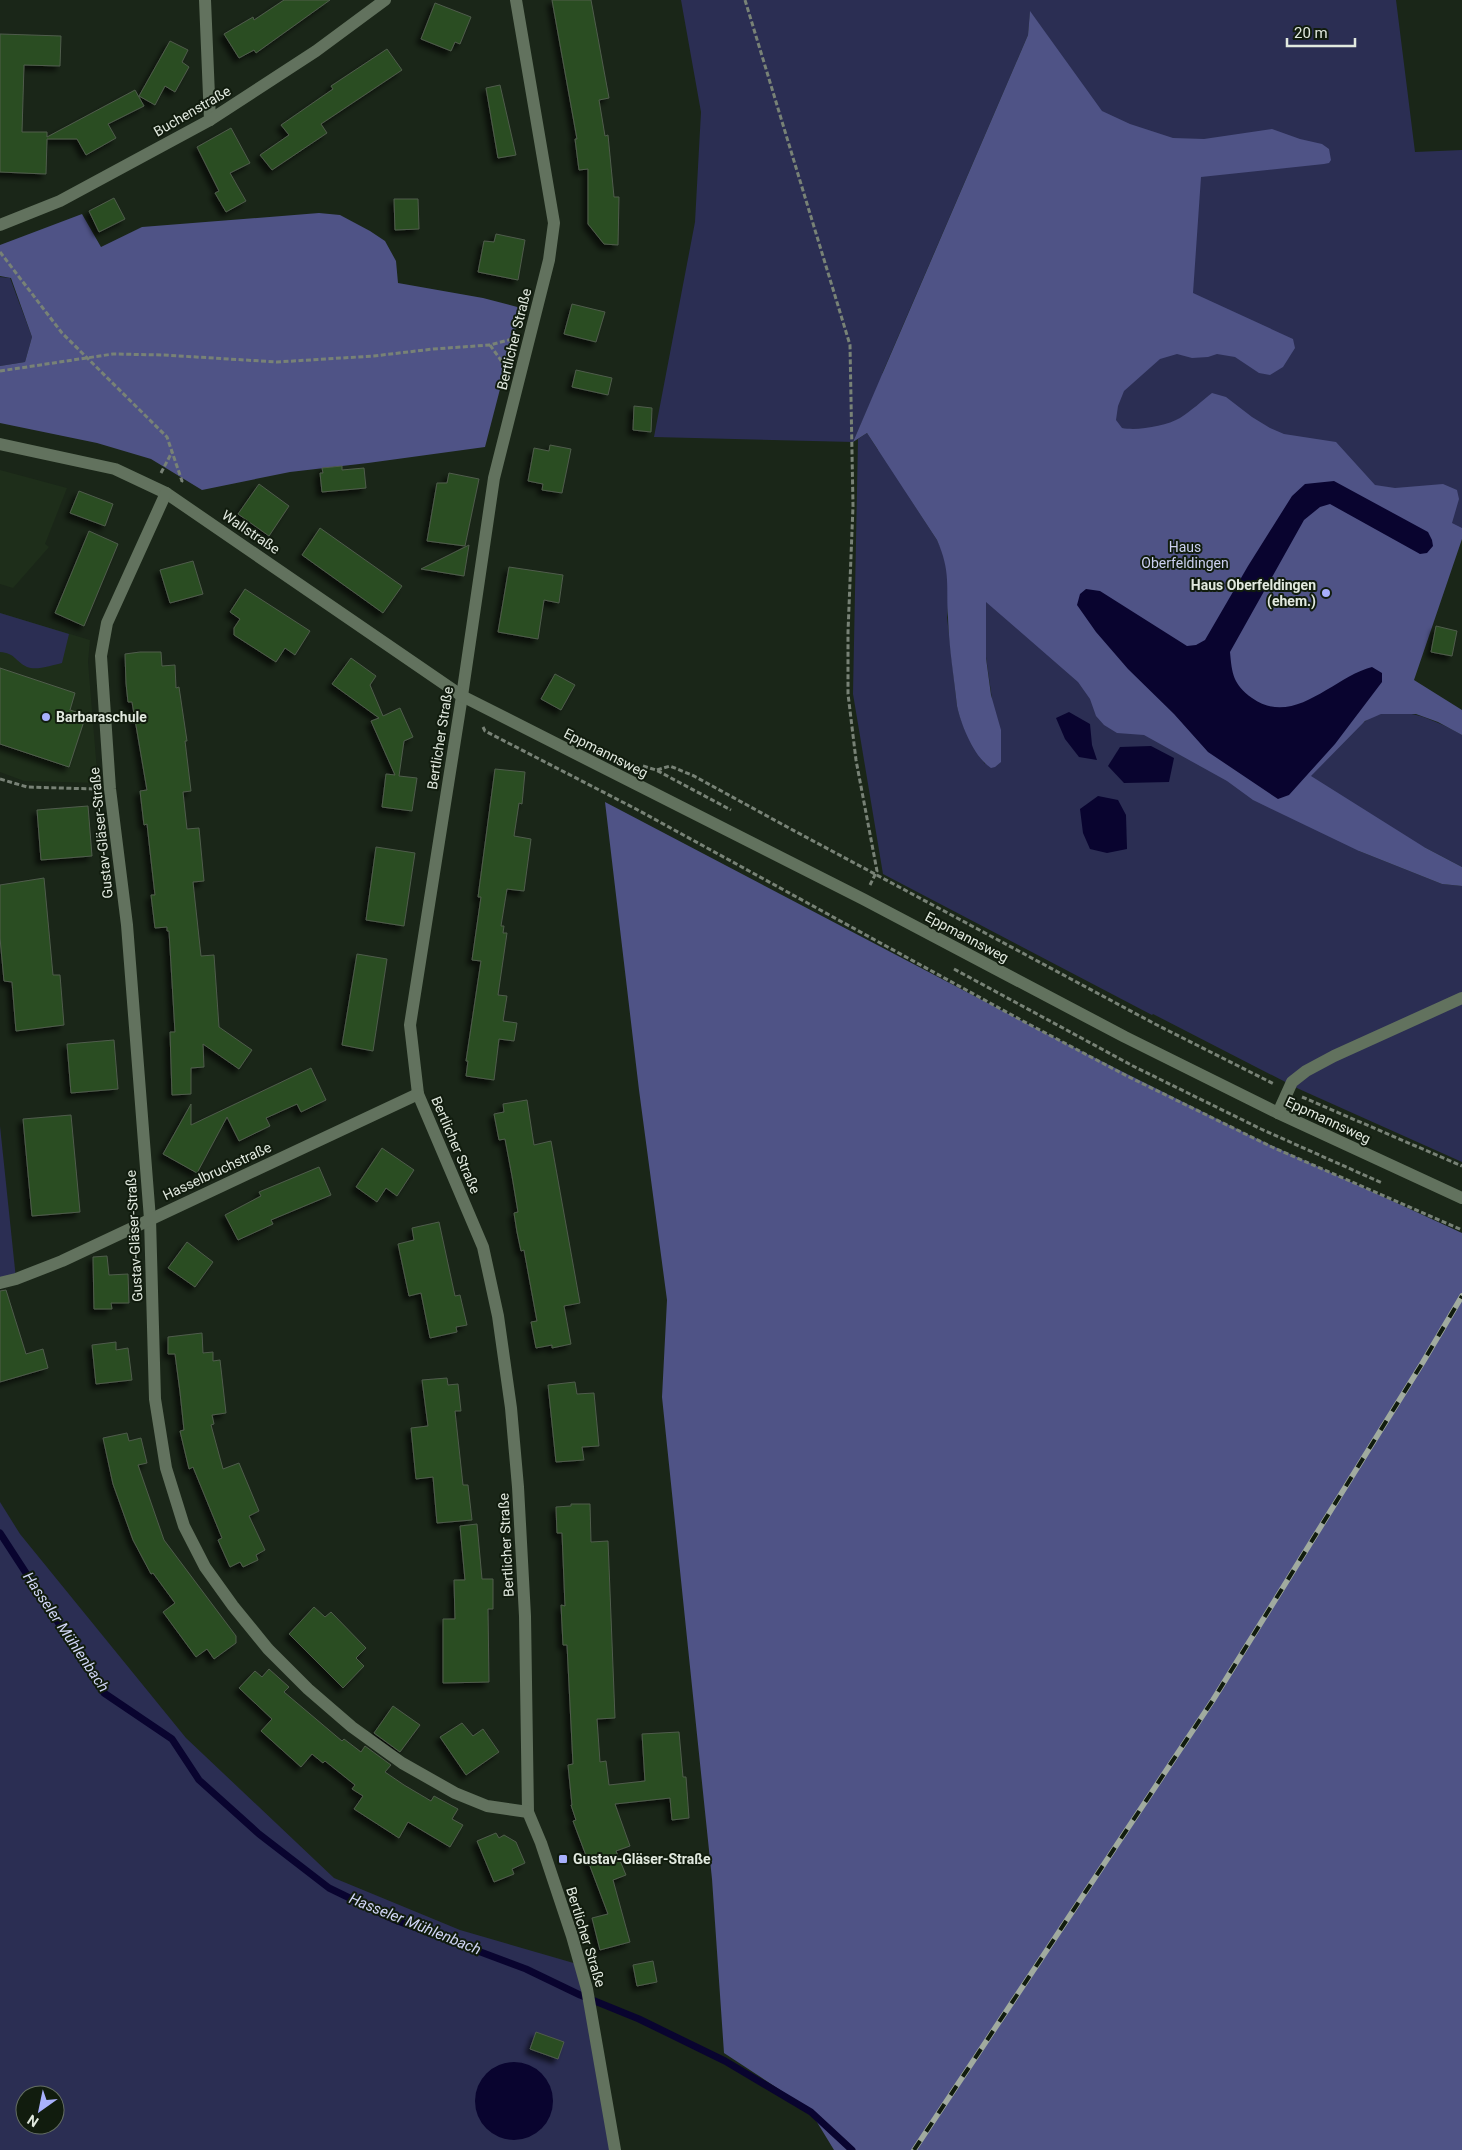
<svg xmlns="http://www.w3.org/2000/svg" width="1462" height="2150" viewBox="0 0 1462 2150" font-family="Roboto,sans-serif">
<style>
.built{fill:#1e2e1a}
.green{fill:#2b2e53;fill-rule:evenodd}
.forest{fill:#4f5386}
.water{fill:#09042f}
.lines{fill:none;stroke-linecap:round;stroke-linejoin:round}
.stream{stroke:#09042f;stroke-width:7}
.building{fill:#2a4d21;stroke:#4f5c4c;filter:url(#shadow)}
.path{stroke:#788276;stroke-width:3;stroke-dasharray:5 2.5;stroke-linecap:butt}
.minor{stroke:#62725e;stroke-width:12}
.rail-casing{stroke:#a1ab9f;stroke-width:5.5}
.rail{stroke:#111c0e;stroke-width:4;stroke-dasharray:11;stroke-linecap:butt}
.poi-dot{fill:#a8b0fc;stroke:#111c0e;stroke-width:2}
.labels{text-anchor:middle;stroke-width:4;stroke-linejoin:round;paint-order:stroke}
.street-label{font-size:14px;fill:#e1e9df;stroke:#111c0e}
.park-label{font-size:14px;fill:#ccd1f1;stroke:#111c0e}
.poi-label{font-size:14px;font-weight:bold;fill:#e1e9df;stroke:#111c0e;text-anchor:start}
.water-label{font-size:15px;font-style:italic;fill:#d2d7f7;stroke:#111c0e}
</style>
<defs>
<filter id="shadow"><feDropShadow dx="-4.5" dy="4.5" stdDeviation="2.5" flood-color="#0009"/></filter>
</defs>
<rect width="100%" height="100%" fill="#1a2618"/>
<!-- built -->
<g class="built">
<path d="M0,470L67,488L45,544L49,547L13,588L0,584Z"/>
<path d="M0,613L90,640L88,662L98,783L24,781L0,772Z"/>
</g>
<!-- green -->
<g class="green">
<path d="M681,0H1396L1415,152L1462,150V538L1363,723C1392,699 1435,720 1462,735V867L1424,847L1359,851L1442,884L1462,886V1162L1299,1089L1153,1014L1152,1015L883,874L853,694L858,439L867,433L878,450L879,383L853,442L654,437L695,222L701,112ZM1030,12L1085,89L882,374L1028,35ZM902,486L978,601L992,699L985,764C973,745 962,728 957,706L947,617L949,592L946,559L937,540Z"/>
<path d="M0,277L10,278L32,337L25,362L0,366Z"/>
<path d="M0,613L69,634L62,663C53,665 36,671 27,667C15,661 15,653 0,652Z"/>
<path d="M0,1126L16,1279L0,1283Z"/>
<path d="M0,1502L20,1534L186,1738L334,1878L460,1930L577,1964L610,2150H0ZM25,2095H55V2125H25Z"/>
</g>
<!-- forest -->
<g class="forest">
<path d="M1030,11L1102,111L1130,124L1173,138L1204,139L1272,129L1300,139L1322,144L1329,149L1331,160L1329,163L1324,164L1201,177L1193,293L1293,339L1295,348L1283,367L1270,375L1259,373L1235,357L1217,354L1208,357L1192,358L1177,354L1160,359L1124,391L1118,406L1116,420L1122,428C1138,431 1166,426 1180,418C1191,411 1202,401 1212,393L1226,397L1252,417L1270,428L1284,434L1336,442L1375,485L1395,488L1443,484L1457,490L1459,499L1452,523L1462,528V539L1414,680L1462,710V735L1438,722L1416,714H1381L1365,721L1311,776L1424,847L1462,867V886L1442,884L1359,851L1253,800L1227,781L1144,735L1117,733L1104,725L1096,716L1090,699L1078,682L986,602V658L991,695L1001,730V762L995,767L991,768C974,757 961,725 957,706C954,677 949,648 948,618C946,586 951,572 937,540L867,433L853,442L1028,35Z"/>
<path d="M319,213L340,215L370,231L385,241L396,261L398,283L483,298L521,308L485,447L368,463L290,472L202,490L151,459L97,443L0,423V366L25,362L32,337L11,278L0,276V245L82,214L101,247L142,227Z"/>
<path d="M605,802L1041,1031L1251,1136L1462,1233V2150H834L809,2109L724,2053L712,1879L662,1397L667,1300L639,1090Z"/>
</g>
<!-- water -->
<g class="water">
<path d="M1334,481L1428,532L1432,540L1433,546L1427,553L1420,554L1330,504L1320,507L1304,520L1230,652C1232,674 1233,684 1252,698C1294,728 1333,677 1372,667L1382,673V682L1335,744L1289,795L1278,799L1208,752L1174,714L1128,669L1096,632L1077,605L1080,594L1086,589L1100,591L1187,646L1196,645L1205,640L1248,566L1292,496L1305,484Z"/>
<path d="M1069,712L1090,724L1092,745L1097,760L1079,757L1065,739L1056,718Z"/>
<path d="M1151,746L1174,758L1169,782L1124,783L1108,766L1120,747Z"/>
<path d="M1098,796L1118,800L1126,815L1127,849L1107,853L1090,849L1083,833L1080,809Z"/>
<circle cx="514" cy="2101" r="39"/>
</g>
<g class="lines">
<!-- stream -->
<path class="stream" d="M0,1533L104,1693L172,1739L199,1780L259,1834L329,1888L395,1920L526,1969L580,1995L639,2019L725,2061L811,2112L852,2150"/>
</g>
<!-- building -->
<g class="building">
<path d="M284,0H330L256,53L254,50L239,58L224,34L253,17L254,20Z"/>
<path d="M552,0H591L609,98L599,100L605,136L608,135L614,197H619L618,245L604,244L588,224V169L579,170L575,139H577Z"/>
<path d="M435,3L471,17L460,44L455,42L451,51L421,39Z"/>
<path d="M0,34L61,36L60,66L24,65L22,132H47V137L135,90L144,106L108,124L116,138L86,155L77,139H47L46,174L0,172Z"/>
<path d="M170,41L188,50L182,62L189,67L175,92L165,86L155,105L139,96Z"/>
<path d="M387,49L402,70L321,124L327,133L272,170L260,155L289,135L281,125L333,89L331,86Z"/>
<path d="M500,85L516,155L498,158L486,88Z"/>
<path d="M231,128L250,163L230,173L246,201L226,212L215,193L219,191L197,147Z"/>
<path d="M114,198L125,219L99,232L89,211Z"/>
<path d="M394,199H418L419,229L395,230Z"/>
<path d="M496,234L525,240L518,280L478,272L484,241L494,242Z"/>
<path d="M572,304L605,312L596,342L564,334Z"/>
<path d="M576,370L612,378L608,395L572,387Z"/>
<path d="M634,406L652,408L651,432L633,430Z"/>
<path d="M550,445L571,449L562,493L542,490L543,484L528,481L534,448L549,451Z"/>
<path d="M342,466V470L364,468L366,488L322,492L320,473H323L322,468Z"/>
<path d="M449,473L479,479L465,546L427,541L437,483H447Z"/>
<path d="M259,484L289,506L269,536L238,514Z"/>
<path d="M79,491L113,504L105,526L70,513Z"/>
<path d="M320,528L402,586L383,613L302,555Z"/>
<path d="M89,531L118,544L84,626L55,613Z"/>
<path d="M469,545L464,576L421,569Z"/>
<path d="M193,561L203,594L170,603L160,570Z"/>
<path d="M509,567L563,575L559,603L544,600L538,639L498,632Z"/>
<path d="M245,589L310,631L295,655L285,648L276,662L234,635V628L240,619L230,612Z"/>
<path d="M1436,626L1457,631L1452,656L1431,652Z"/>
<path d="M140,652H161L162,666L175,665L176,688L179,687L187,741H185L191,791L183,792L187,829L199,828L204,881L193,882L201,956L214,955L219,1027L252,1050L239,1069L203,1044L204,1067L191,1068V1094L172,1095L170,1032H175L169,931H167V927L155,928L151,895H155L151,860L147,824L144,825L140,791L147,790L132,702H128L126,683L125,654Z"/>
<path d="M351,658L376,676L370,685L383,716L400,708L413,737L404,741L399,776L417,778L412,811L382,807L386,774L395,775L371,721L379,718L332,684Z"/>
<path d="M0,668L75,693L70,710L86,715L69,767L0,744Z"/>
<path d="M555,674L575,685L561,710L541,699Z"/>
<path d="M495,769L525,772L522,804L519,803L514,836L531,839L524,891L507,889L501,926H504L503,933H507L498,995L507,996L503,1021L517,1023L514,1041L499,1039L494,1080L466,1076L468,1061H466L481,961L472,960L481,897H478Z"/>
<path d="M88,806L92,856L41,860L37,810Z"/>
<path d="M376,847L415,853L404,926L366,920Z"/>
<path d="M44,878L53,975H60L64,1025L16,1031L12,982L4,981L0,938V885Z"/>
<path d="M357,954L387,959L373,1051L342,1045Z"/>
<path d="M114,1040L118,1089L71,1093L67,1044Z"/>
<path d="M311,1068L326,1100L301,1112L297,1104L266,1118L270,1126L239,1141L227,1117L197,1173L163,1154L191,1104V1125Z"/>
<path d="M527,1100L534,1145L551,1141L580,1303L564,1306L571,1344L552,1348V1345L536,1348L531,1322L537,1321L524,1250L521,1251L517,1232L514,1213L518,1212L512,1176L505,1139L499,1140L494,1114L504,1112L503,1104Z"/>
<path d="M71,1115L80,1212L32,1216L23,1119Z"/>
<path d="M382,1148L414,1170L397,1196L386,1188L377,1202L356,1187Z"/>
<path d="M319,1167L331,1195L271,1220L273,1224L238,1240L225,1215L261,1196L259,1192Z"/>
<path d="M439,1222L455,1296L460,1295L467,1325L456,1327L457,1332L430,1338L421,1293L409,1296L398,1244L414,1240L412,1228Z"/>
<path d="M187,1242L213,1262L195,1287L168,1268Z"/>
<path d="M107,1256L109,1275L128,1274L129,1303H111L112,1309H94L93,1257Z"/>
<path d="M6,1290L26,1354L43,1349L48,1368L0,1382V1291Z"/>
<path d="M202,1333L203,1353L213,1352V1361L220,1360L226,1413L212,1415L214,1424L211,1425L223,1469L239,1463L259,1511L249,1516L265,1550L256,1555L258,1560L243,1567L240,1562L230,1567L218,1540L222,1538L193,1467L189,1469L180,1431L184,1430L180,1392L175,1354H168V1337Z"/>
<path d="M116,1342V1350L128,1348L132,1380L96,1384L92,1345Z"/>
<path d="M447,1378L448,1385L458,1384L461,1411H455L463,1485H468L472,1520L437,1523L433,1477L416,1479L411,1428L428,1426L422,1380Z"/>
<path d="M575,1382L577,1394L594,1393L599,1446L582,1447L584,1460L556,1462L548,1385Z"/>
<path d="M127,1433L129,1441L141,1438L147,1463L138,1465L164,1540L236,1636V1643L214,1659L207,1649L196,1657L163,1612L175,1603L153,1573L151,1574L133,1540L113,1484L103,1438Z"/>
<path d="M571,1504H590L591,1542L608,1541L615,1718L597,1719L600,1762L606,1761L609,1785L645,1781L642,1734L679,1732L683,1777H686L689,1818L672,1820L670,1798L615,1804L630,1846L616,1851L626,1875L613,1880L630,1942L600,1950L592,1918L608,1914L573,1821L576,1820L571,1805H572L568,1765L573,1764L567,1645H563L561,1605L565,1606L562,1533H557L556,1507L571,1506Z"/>
<path d="M477,1524L482,1579H493V1609H488L489,1682L443,1683V1619H455L454,1580H465L460,1526Z"/>
<path d="M314,1607L325,1617L331,1612L366,1648L356,1658L364,1666L343,1688L289,1634Z"/>
<path d="M269,1669L289,1687L284,1692L342,1741L344,1739L361,1752L365,1746L391,1765L385,1772L404,1785L431,1801L434,1796L458,1809L452,1819L463,1825L450,1847L408,1822L399,1838L354,1809L363,1796L352,1789L355,1785L325,1761L323,1763L312,1754L301,1767L261,1731L272,1719L239,1688L255,1671L262,1677Z"/>
<path d="M393,1706L420,1725L400,1752L374,1733Z"/>
<path d="M462,1723L473,1736L483,1729L499,1752L466,1775L440,1737Z"/>
<path d="M496,1833L499,1838L504,1835L516,1842L525,1863L512,1869L514,1874L494,1882L477,1841Z"/>
<path d="M653,1961L657,1982L637,1986L633,1965Z"/>
<path d="M536,2032L564,2042L558,2059L530,2049Z"/>
</g>
<g class="lines">
<!-- path -->
<g class="path">
<path d="M745,0L850,345L853,506L848,632V694L856,760L877,871L870,885"/>
<path d="M0,252L62,333L167,437L182,481L180,484"/>
<path d="M490,345L505,366"/>
<path d="M0,371L113,354L164,355L277,362L374,356L433,349L490,345L512,339"/>
<path d="M161,473L172,452"/>
<path d="M483,727L485,731L636,809L1021,1020L1127,1076L1272,1147L1462,1230"/>
<path d="M643,766L656,770L731,810"/>
<path d="M657,770L670,766L694,776L789,828L1155,1024L1274,1084"/>
<path d="M0,779L27,787L94,789"/>
<path d="M954,969L1133,1066L1261,1129L1382,1183"/>
<path d="M1302,1097L1462,1166"/>
</g>
<!-- minor -->
<g class="minor">
<path d="M205,0L210,120"/>
<path d="M516,0L554,223L549,260L494,478L462,696L410,1025L418,1094L483,1247L498,1316L511,1408L518,1487L525,1616L528,1812L541,1843L572,1936L587,1989L615,2150"/>
<path d="M0,225L60,201L210,120L316,51L385,0"/>
<path d="M0,444L115,469L166,493L462,696L863,899L1125,1037L1278,1113L1462,1198"/>
<path d="M166,493L107,623L101,656L110,789L127,925L150,1219L155,1399L166,1468L184,1526L205,1567L233,1606L268,1649L308,1689L352,1727L402,1763L455,1793L487,1806L528,1812"/>
<path d="M1278,1113L1292,1082L1306,1071L1334,1056L1462,998"/>
<path d="M0,1283L16,1279L62,1261L418,1094"/>
</g>
<defs>
<path id="rail" d="M914,2150L1213,1700L1423,1362L1462,1296"/>
</defs>
<!-- rail casing -->
<use href="#rail" class="rail-casing"/>
<!-- rail -->
<use href="#rail" class="rail"/>
</g>
<!-- markers -->
<g class="poi-dot">
<circle cx="1326" cy="593" r="5"/>
<circle cx="46" cy="717" r="5"/>
<rect x="558" y="1854" width="10" height="10" rx="2.5"/>
</g>
<g class="labels">
<!-- street labels -->
<g class="street-label">
<text transform="translate(192 111) rotate(-30)" y="5">Buchenstraße</text>
<text transform="translate(514 339) rotate(-76)" y="5">Bertlicher Straße</text>
<text transform="translate(251 532) rotate(34)" y="5">Wallstraße</text>
<text transform="translate(440 738) rotate(-81)" y="5">Bertlicher Straße</text>
<text transform="translate(606 753) rotate(27)" y="5">Eppmannsweg</text>
<text transform="translate(101 833) rotate(-96)" y="5">Gustav-Gläser-Straße</text>
<text transform="translate(967 937) rotate(28)" y="5">Eppmannsweg</text>
<text transform="translate(1328 1120) rotate(25)" y="5">Eppmannsweg</text>
<text transform="translate(456 1145) rotate(67)" y="5">Bertlicher Straße</text>
<text transform="translate(217 1171) rotate(-25)" y="5">Hasselbruchstraße</text>
<text transform="translate(134 1236) rotate(-93)" y="5">Gustav-Gläser-Straße</text>
<text transform="translate(506 1545) rotate(-93)" y="5">Bertlicher Straße</text>
<text transform="translate(586 1937) rotate(73)" y="5">Bertlicher Straße</text>
</g>
<!-- park labels -->
<g class="park-label">
<text x="1185" y="552">Haus<tspan x="1185" dy="16">Oberfeldingen</tspan></text>
</g>
<!-- poi labels -->
<g class="poi-label">
<text x="1316" y="590" text-anchor="end">Haus Oberfeldingen<tspan x="1316" dy="16">(ehem.)</tspan></text>
<text x="56" y="722">Barbaraschule</text>
<text x="573" y="1864">Gustav-Gläser-Straße</text>
</g>
<!-- water labels -->
<g class="water-label">
<text transform="translate(66 1632) rotate(56)" y="5">Hasseler Mühlenbach</text>
<text transform="translate(415 1924) rotate(22)" y="5">Hasseler Mühlenbach</text>
</g>
</g>
<!-- north arrow -->
<g transform="translate(40 2110) rotate(213)"><circle r="24" fill="#111c0e" stroke="#646e62"/>
<path d="M0-4L9 19L0 12L-9 19Z" fill="#a8b0fc"/>
<text y="-8" font-size="14" font-weight="bold" text-anchor="middle" fill="#e1e9df">N</text>
</g>
<!-- scale -->
<path d="M1287 38v8h68v-8" fill="none" stroke="#e1e9df" stroke-width="2.5"/>
<text x="1294" y="38" font-size="15" fill="#e1e9df" stroke="#111c0e" stroke-width="4" paint-order="stroke">20 m</text>
</svg>
